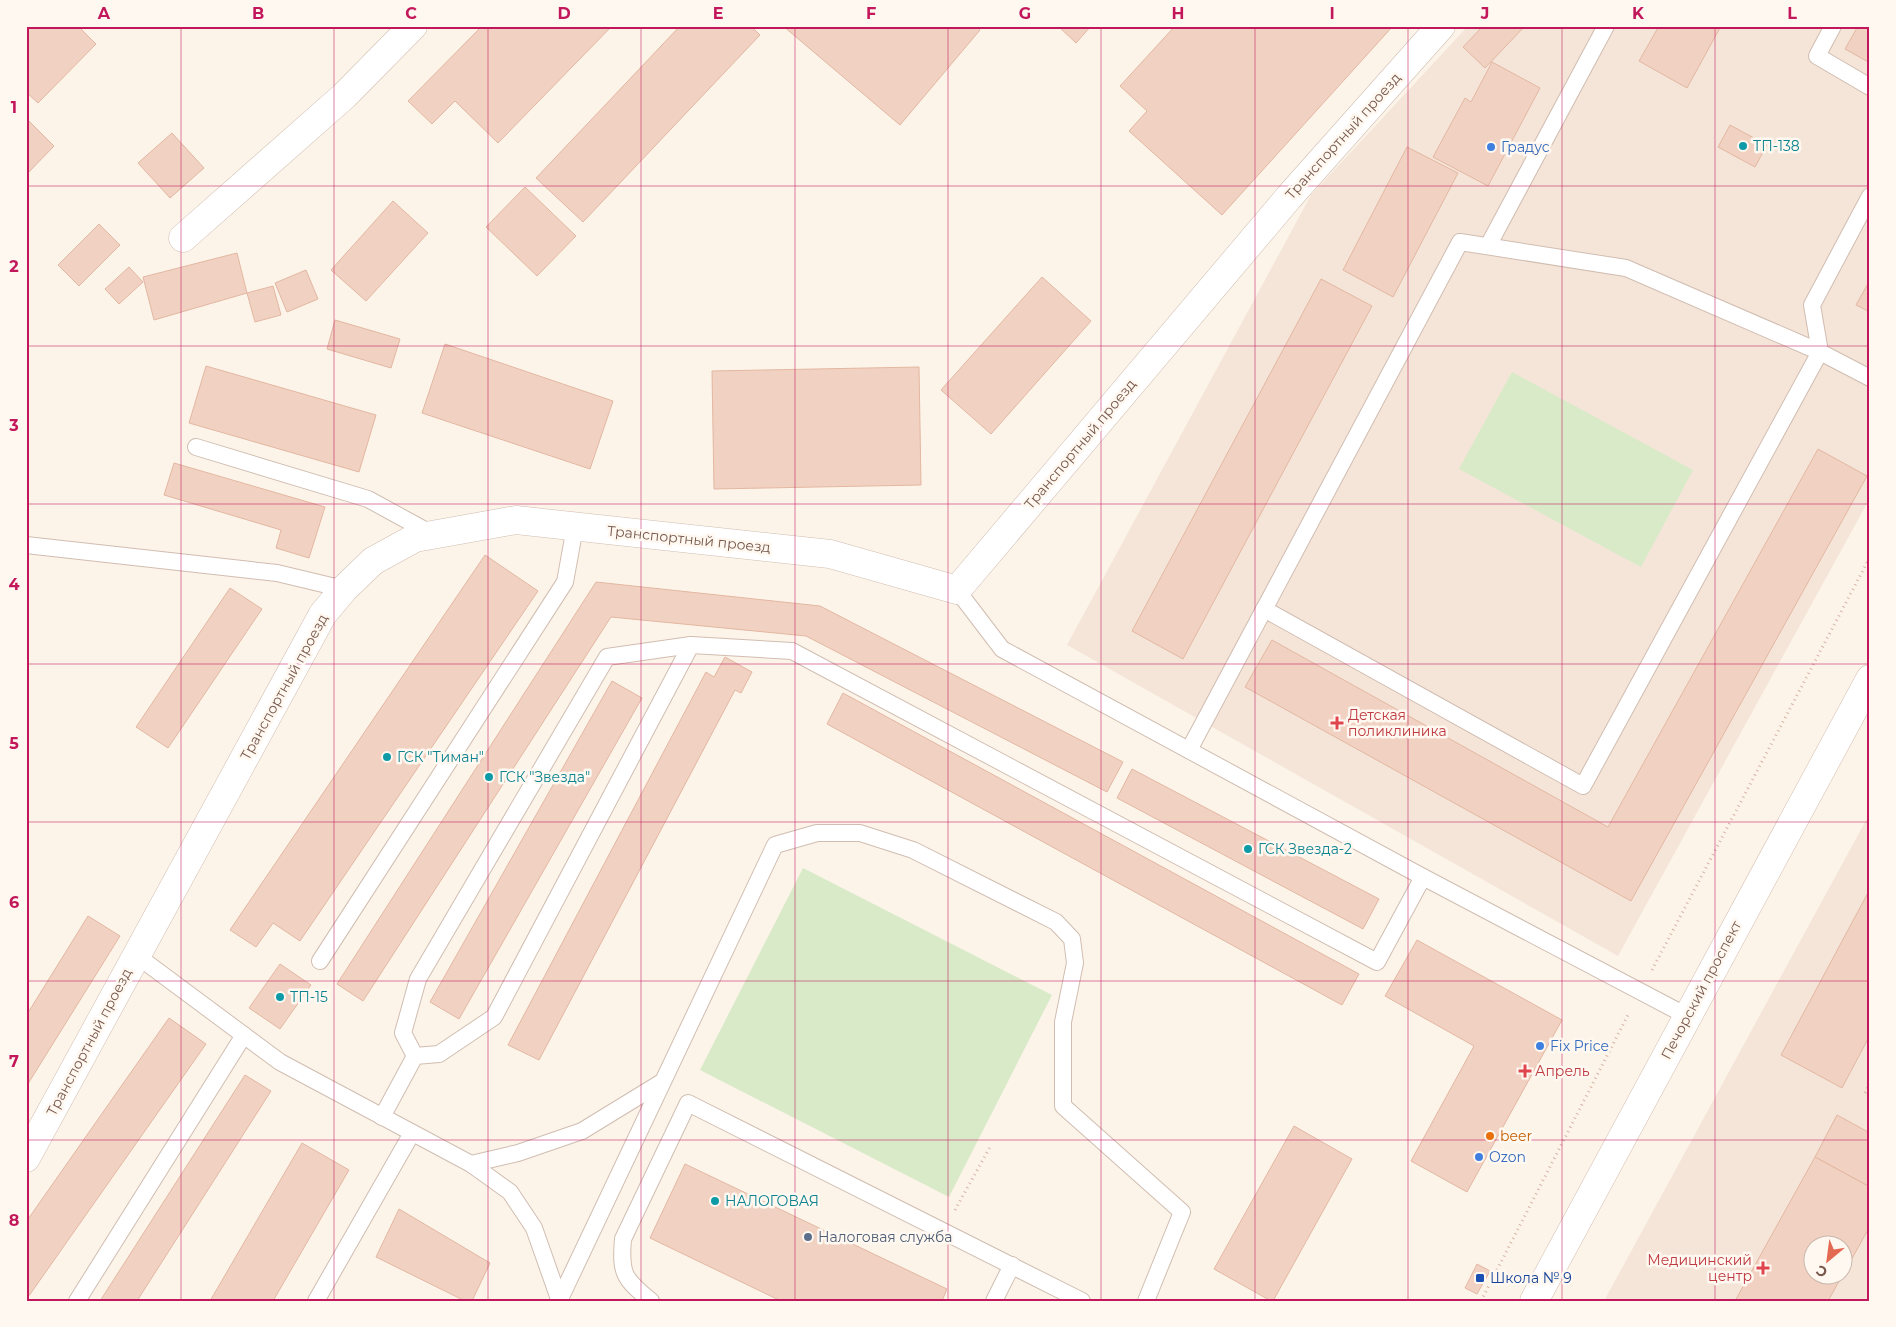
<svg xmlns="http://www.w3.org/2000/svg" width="1896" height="1327" viewBox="0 0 1896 1327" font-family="Montserrat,sans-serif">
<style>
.residential{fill:#f4e5d8;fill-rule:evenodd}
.green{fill:#d8eac7}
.building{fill:#f1d1c1;stroke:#e3b7a2}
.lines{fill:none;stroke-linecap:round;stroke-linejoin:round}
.service-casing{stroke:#d1bdb1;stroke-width:18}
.minor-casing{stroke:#d1bdb1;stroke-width:29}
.secondary-casing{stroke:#d4bdaf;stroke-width:29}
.path{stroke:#d7b4a4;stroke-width:3;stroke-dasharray:1 4;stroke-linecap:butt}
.service{stroke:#fff;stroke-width:16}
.minor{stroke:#fff;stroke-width:28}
.secondary{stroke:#fff;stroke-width:28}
.grid{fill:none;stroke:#c2185b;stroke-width:1;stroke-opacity:0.55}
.culture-dot{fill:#0f9aa8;stroke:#fff8f0;stroke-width:2}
.shop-dot{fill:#3f7fe0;stroke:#fff8f0;stroke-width:2}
.health-dot{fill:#e0444e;stroke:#fff8f0;stroke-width:2}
.food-dot{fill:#e8710a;stroke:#fff8f0;stroke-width:2}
.service-dot{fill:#5c6f8a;stroke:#fff8f0;stroke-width:2}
.transit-dot{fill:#1a4fb4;stroke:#fff8f0;stroke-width:2}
.labels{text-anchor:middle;stroke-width:5;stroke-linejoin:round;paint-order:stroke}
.street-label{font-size:14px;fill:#77594d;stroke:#fff8f0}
.culture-label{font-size:14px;fill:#0d838f;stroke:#fff8f0;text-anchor:start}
.shop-label{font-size:14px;fill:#366cbe;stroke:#fff8f0;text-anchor:start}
.health-label{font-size:14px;fill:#be3a42;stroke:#fff8f0;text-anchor:start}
.food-label{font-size:14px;fill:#c56008;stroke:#fff8f0;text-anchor:start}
.service-label{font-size:14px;fill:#4e5e75;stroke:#fff8f0;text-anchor:start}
.transit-label{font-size:14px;fill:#164399;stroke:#fff8f0;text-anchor:start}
.neatline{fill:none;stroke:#c2185b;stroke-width:2}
.grid-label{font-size:16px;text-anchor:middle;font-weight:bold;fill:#c2185b}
</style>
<rect width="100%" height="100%" fill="#fcf4e9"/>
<!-- residential -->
<g class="residential">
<path d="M1468,26H1870V498L1618,956L1067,645L1311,195Z"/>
<path d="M1870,813V1301H1604ZM1814,1244H1844V1274H1814Z"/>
</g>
<!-- green -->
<g class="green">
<path d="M1512,372L1693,470L1641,567L1459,469Z"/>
<path d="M803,868L1052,995L949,1197L700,1070Z"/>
</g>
<!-- building -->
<g class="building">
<path d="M26,26H78L96,44L38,103L26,92Z"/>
<path d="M482,26H612L498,143L455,101L432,124L408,101Z"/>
<path d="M680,26H751L760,35L583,222L536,178Z"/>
<path d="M783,26H976L980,30L900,125Z"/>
<path d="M1058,26H1091L1076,43Z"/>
<path d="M1175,26H1393L1222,215L1129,131L1147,111L1120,86Z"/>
<path d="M1483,26H1525L1485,68L1463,47Z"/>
<path d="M1659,26H1721L1687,88L1639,61Z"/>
<path d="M1858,26H1870V63L1845,49Z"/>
<path d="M1492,62L1540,88L1488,186L1433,157L1465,98L1471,102Z"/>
<path d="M26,118L54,146L26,175Z"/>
<path d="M1730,125L1767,145L1755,167L1718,147Z"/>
<path d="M172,133L204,168L170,198L138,163Z"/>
<path d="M1407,147L1458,173L1393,297L1343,270Z"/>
<path d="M525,187L576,236L537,276L486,227Z"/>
<path d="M393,201L428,233L366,301L331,270Z"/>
<path d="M99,224L120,245L79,286L58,265Z"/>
<path d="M237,253L247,293L154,320L143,277Z"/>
<path d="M129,267L143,282L119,304L105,289Z"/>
<path d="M306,270L318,299L287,312L275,283Z"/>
<path d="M1042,277L1091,321L991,434L941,390Z"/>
<path d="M1321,279L1372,306L1183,659L1132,631Z"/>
<path d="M1870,280V312L1856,305Z"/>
<path d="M273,286L281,315L255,322L247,293Z"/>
<path d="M335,320L400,339L391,368L327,349Z"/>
<path d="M445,344L613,401L590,469L422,413Z"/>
<path d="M206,366L376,415L359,472L189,423Z"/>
<path d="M919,367L921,485L714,489L712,371Z"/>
<path d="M1818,449L1867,476L1631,901L1245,687L1272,640L1608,827Z"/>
<path d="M174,463L325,507L309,558L276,548L281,530L164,495Z"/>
<path d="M485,555L538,591L300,941L273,923L256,947L230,930Z"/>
<path d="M596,582L820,606L1123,762L1107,792L806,636L611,617L363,1001L337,984Z"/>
<path d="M230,588L262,609L168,748L136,727Z"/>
<path d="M725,657L752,672L741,693L735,690L539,1060L508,1045L706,672L714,677Z"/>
<path d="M612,681L642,698L459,1019L430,1002Z"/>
<path d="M843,693L1359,974L1342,1005L827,724Z"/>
<path d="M1132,769L1379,899L1363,929L1117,798Z"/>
<path d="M1870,889V1035L1842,1088L1781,1055Z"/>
<path d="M88,916L120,936L26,1087V1016Z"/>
<path d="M1417,940L1562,1020L1467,1192L1411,1161L1474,1046L1385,996Z"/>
<path d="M280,964L311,985L280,1029L249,1008Z"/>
<path d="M169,1018L206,1044L26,1300V1222Z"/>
<path d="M245,1075L271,1091L137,1301H100Z"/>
<path d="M1837,1115L1870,1133V1187L1815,1157Z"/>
<path d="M1294,1126L1352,1159L1273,1301H1271L1214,1269Z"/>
<path d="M302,1143L349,1170L273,1301H210Z"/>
<path d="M1815,1157L1870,1187V1226L1844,1273V1244H1814V1274H1843L1828,1301H1735Z"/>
<path d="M685,1164L947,1289L942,1301H781L650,1238Z"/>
<path d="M399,1209L490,1263L472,1301H465L376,1257Z"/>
<path d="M1477,1264L1490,1271L1477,1294L1465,1288Z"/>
</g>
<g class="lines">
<defs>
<g id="service">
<path d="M1833,26L1817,56L1870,87"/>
<path d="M1488,246L1606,26"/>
<path d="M196,447L368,499L432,534"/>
<path d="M26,545L277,573L344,589"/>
<path d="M957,590L1002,649L1423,877L1687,1016"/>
<path d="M1264,609L1583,786L1820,352L1812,305L1870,196"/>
<path d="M1189,750L1460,242L1626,268L1820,352L1870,378"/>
<path d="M136,955L280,1062L471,1164L518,1153L582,1131L662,1082"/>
<path d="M320,961L565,582L575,527"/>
<path d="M415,1056L439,1054L494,1017L691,645"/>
<path d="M382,1117L415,1056L403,1033L418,979L607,657L691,645L792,651L1377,962L1423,877"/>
<path d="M471,1164L510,1192L534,1228L559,1299"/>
<path d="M77,1301L244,1035"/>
<path d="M316,1301L412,1133"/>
<path d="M559,1301L775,845L817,833H860L913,850L1056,922L1072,939L1075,963L1063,1022V1106L1182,1212L1146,1301"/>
<path d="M651,1301C624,1279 620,1274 623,1239L688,1103L1082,1301"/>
<path d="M994,1301L1012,1265"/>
</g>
<g id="minor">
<path d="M183,238L344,96L413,26"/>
<path d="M26,1158L323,614L344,589L373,561L415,538L516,520L830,554L957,590L1289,197L1441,26"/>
</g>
<path id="secondary" d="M1534,1301L1870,679"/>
</defs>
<!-- service casing -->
<use href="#service" class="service-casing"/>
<!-- minor casing -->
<use href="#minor" class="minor-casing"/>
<!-- secondary casing -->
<use href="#secondary" class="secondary-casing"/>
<!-- path -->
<g class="path">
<path d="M1652,970L1870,557"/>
<path d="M1865,1093L1870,1084"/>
<path d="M955,1210L990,1147"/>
<path d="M1481,1301L1629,1013"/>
</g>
<!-- service -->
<use href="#service" class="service"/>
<!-- minor -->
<use href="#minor" class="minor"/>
<!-- secondary -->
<use href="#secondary" class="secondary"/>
</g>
<!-- grid -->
<path class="grid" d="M181,26V1301M334,26V1301M488,26V1301M641,26V1301M795,26V1301M948,26V1301M1101,26V1301M1255,26V1301M1408,26V1301M1562,26V1301M1715,26V1301M26,186H1870M26,346H1870M26,504H1870M26,664H1870M26,822H1870M26,981H1870M26,1140H1870"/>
<!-- markers -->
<g class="culture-dot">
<circle cx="1743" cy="146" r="5"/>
<circle cx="387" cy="757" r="5"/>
<circle cx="489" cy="777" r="5"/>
<circle cx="1248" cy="849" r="5"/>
<circle cx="280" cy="997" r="5"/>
<circle cx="715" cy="1201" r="5"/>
</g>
<g class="shop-dot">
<circle cx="1491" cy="147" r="5"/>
<circle cx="1540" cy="1046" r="5"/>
<circle cx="1479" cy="1157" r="5"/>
</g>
<g class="health-dot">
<path d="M1334.5 715.5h5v5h5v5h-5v5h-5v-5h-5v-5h5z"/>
<path d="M1522.5 1063.5h5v5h5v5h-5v5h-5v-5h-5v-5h5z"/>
<path d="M1760.5 1260.5h5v5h5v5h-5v5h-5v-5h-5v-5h5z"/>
</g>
<circle class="food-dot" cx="1490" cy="1136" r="5"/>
<circle class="service-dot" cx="808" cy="1237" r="5"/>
<rect class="transit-dot" x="1475" y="1273" width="10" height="10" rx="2.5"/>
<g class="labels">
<!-- street labels -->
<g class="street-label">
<text transform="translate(1343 136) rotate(-48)" y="5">Транспортный проезд</text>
<text transform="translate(1080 444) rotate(-50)" y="5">Транспортный проезд</text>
<text transform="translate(689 539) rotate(6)" y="5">Транспортный проезд</text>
<text transform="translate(284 687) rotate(-61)" y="5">Транспортный проезд</text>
<text transform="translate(1701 990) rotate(-62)" y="5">Печорский проспект</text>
<text transform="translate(89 1042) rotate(-62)" y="5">Транспортный проезд</text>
</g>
<!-- culture labels -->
<g class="culture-label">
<text x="1753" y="151">ТП-138</text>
<text x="397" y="762">ГСК "Тиман"</text>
<text x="499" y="782">ГСК "Звезда"</text>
<text x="1258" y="854">ГСК Звезда-2</text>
<text x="290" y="1002">ТП-15</text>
<text x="725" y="1206">НАЛОГОВАЯ</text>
</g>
<!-- shop labels -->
<g class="shop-label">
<text x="1501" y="152">Градус</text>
<text x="1550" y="1051">Fix Price</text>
<text x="1489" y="1162">Ozon</text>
</g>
<!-- health labels -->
<g class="health-label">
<text x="1348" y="720">Детская<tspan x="1348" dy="16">поликлиника</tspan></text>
<text x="1535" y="1076">Апрель</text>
<text x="1752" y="1265" text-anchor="end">Медицинский<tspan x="1752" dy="16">центр</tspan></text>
</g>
<!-- food labels -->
<g class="food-label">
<text x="1500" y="1141">beer</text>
</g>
<!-- service labels -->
<g class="service-label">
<text x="818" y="1242">Налоговая служба</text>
</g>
<!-- transit labels -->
<g class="transit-label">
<text x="1490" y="1283">Школа № 9</text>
</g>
</g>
<!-- border -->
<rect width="1896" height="1327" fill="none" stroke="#fff8f0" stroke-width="55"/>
<!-- north arrow -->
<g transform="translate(1828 1260) rotate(209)"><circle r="24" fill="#fff8f0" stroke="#c9b8af"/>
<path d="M0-4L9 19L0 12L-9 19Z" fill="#e36952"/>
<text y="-8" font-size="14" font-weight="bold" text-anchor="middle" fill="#77594d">С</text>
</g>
<rect x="28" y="28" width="1840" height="1272" class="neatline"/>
<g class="grid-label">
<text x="104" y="19">A</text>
<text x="258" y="19">B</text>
<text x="411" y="19">C</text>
<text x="564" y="19">D</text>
<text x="718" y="19">E</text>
<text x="871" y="19">F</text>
<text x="1025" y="19">G</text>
<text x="1178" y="19">H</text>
<text x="1332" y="19">I</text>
<text x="1485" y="19">J</text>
<text x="1638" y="19">K</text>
<text x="1792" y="19">L</text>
<text x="14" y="113">1</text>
<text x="14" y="272">2</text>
<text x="14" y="431">3</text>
<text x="14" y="590">4</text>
<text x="14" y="749">5</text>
<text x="14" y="908">6</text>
<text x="14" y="1067">7</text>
<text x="14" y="1226">8</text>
</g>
</svg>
